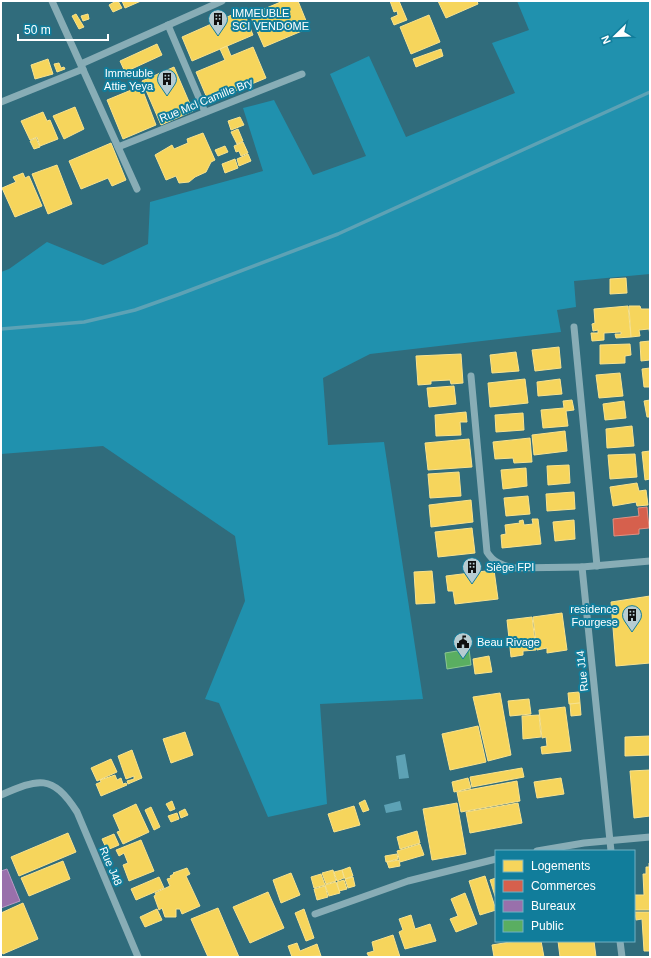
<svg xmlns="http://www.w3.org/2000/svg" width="651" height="958" viewBox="0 0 651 958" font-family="Arial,sans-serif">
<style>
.green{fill:#2091ae}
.water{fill:#5da2b5}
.homes{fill:#f6d55c;stroke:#f9e28d}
.shops{fill:#d6604d;stroke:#e29082}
.offices{fill:#9970ab;stroke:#b89bc4}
.public{fill:#5aae61;stroke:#8cc690}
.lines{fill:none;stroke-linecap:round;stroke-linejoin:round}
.stream{stroke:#5da2b5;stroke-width:3.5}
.minor{stroke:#88adb6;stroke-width:7}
.labels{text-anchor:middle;stroke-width:4;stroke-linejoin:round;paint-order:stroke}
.poi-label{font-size:11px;fill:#fff;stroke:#117d9b;text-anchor:start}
.street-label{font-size:11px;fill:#fff;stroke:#117d9b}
</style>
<rect width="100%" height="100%" fill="#306c7c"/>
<!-- green -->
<path class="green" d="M517,1H650V274L574,281L576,307L557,310L561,332L370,354L323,378L328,445L384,442L423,699L320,704L327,804L268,817L219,703L205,699L245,601L235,536L103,446L1,454V272L9,269L47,242L103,265L148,244L150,202L263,171L243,108L274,100L313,175L366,156L330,74L369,56L406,137L515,93L492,43L529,30Z"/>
<!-- water -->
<g class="water">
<path d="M405,754L409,778L399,779L396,756Z"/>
<path d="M400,801L402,810L386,813L384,805Z"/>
</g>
<!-- homes -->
<g class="homes">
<path d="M116,1H118L122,8L113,12L109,5Z"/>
<path d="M122,1H141L125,8Z"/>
<path d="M283,1H298L309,28L264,47L250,15Z"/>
<path d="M390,1H399L407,20L394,25L391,18L398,15L397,11L394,12Z"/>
<path d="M438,1H477L478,4L446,18Z"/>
<path d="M243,10L253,35L192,61L182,37Z"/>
<path d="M76,14L84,27L79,29L72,16Z"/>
<path d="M88,14L89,19L83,21L81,16Z"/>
<path d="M429,15L440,42L411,54L400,27Z"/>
<path d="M157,44L162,55L125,72L120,61Z"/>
<path d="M227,46L231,56L253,47L266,78L235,91L233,87L207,98L196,72L225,60L220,49Z"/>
<path d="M441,49L443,56L416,67L413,59Z"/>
<path d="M48,59L53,74L35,79L31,65Z"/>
<path d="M59,63L61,68L64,67L65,69L57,72L54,64Z"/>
<path d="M174,67L193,111L161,125L142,81Z"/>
<path d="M141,86L156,125L123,139L107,100Z"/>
<path d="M75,107L84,129L64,139L53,116Z"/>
<path d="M43,112L47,121L50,120L58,139L40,146L37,137L30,140L21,121Z"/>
<path d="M240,117L244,125L231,130L228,121Z"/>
<path d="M238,129L243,141L237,144L231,132Z"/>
<path d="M203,133L215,160L211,162L206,172L195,177L189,182L179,183L176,176L166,180L155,155L172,145L174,149L188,143L187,139Z"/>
<path d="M36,138L40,147L34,149L30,141Z"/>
<path d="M243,142L248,153L241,156L239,151L236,152L234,146Z"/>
<path d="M111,143L126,180L112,186L108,178L81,189L69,161Z"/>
<path d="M225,146L228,152L218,156L215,150Z"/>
<path d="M248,154L251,161L239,166L237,159Z"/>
<path d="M235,159L238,168L225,173L222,164Z"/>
<path d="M57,165L72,204L48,214L32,174Z"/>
<path d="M23,173L25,178L29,176L42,206L15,217L2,188L16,182L13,177Z"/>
<path d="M626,278L627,293L610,294V279Z"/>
<path d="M628,306L631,337L616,338L615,334H621V332L604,333V340L592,341L591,333H598V330L593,331L592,324L595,323L594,309Z"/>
<path d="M629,306H640L641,309H650V335L649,329L639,330L640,336L631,337Z"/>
<path d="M650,341V360L641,361L640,342Z"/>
<path d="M630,344L631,355L625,356V363L600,364V345Z"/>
<path d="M559,347L561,368L535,371L532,350Z"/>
<path d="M516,352L519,371L492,373L490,355Z"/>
<path d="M461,354L463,383L451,384L450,380L431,381V384L418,385L416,356Z"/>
<path d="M650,368V387H644L642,369Z"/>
<path d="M620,373L623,396L599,398L596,375Z"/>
<path d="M525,379L528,403L490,407L488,383Z"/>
<path d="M560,379L562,394L538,396L537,382Z"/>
<path d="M454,386L456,404L429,407L427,388Z"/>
<path d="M572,400L574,410L566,411L568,426L543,428L541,410L564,408L563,401Z"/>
<path d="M650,400V417H647L644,401Z"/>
<path d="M624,401L626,418L605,420L603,404Z"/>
<path d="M466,412L467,422H460L461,435L436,436L435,415Z"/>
<path d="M523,413L524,430L496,432L495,415Z"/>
<path d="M632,426L634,446L607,448L606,429Z"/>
<path d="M565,431L567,451L534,455L532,435Z"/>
<path d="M530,438L532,462L514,463L513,458L495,459L493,442Z"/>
<path d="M469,439L472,467L428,470L425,443Z"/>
<path d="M650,451V479L645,480L642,452Z"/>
<path d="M635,454L637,477L610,479L608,455Z"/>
<path d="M569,465L570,483L548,485L547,466Z"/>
<path d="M526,468L527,486L503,489L501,470Z"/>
<path d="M459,472L461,496L430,498L428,474Z"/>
<path d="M637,483L639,491L646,490L648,505L637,506L636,502L613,506L610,487Z"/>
<path d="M574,492L575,509L547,511L546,494Z"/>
<path d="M528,496L530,514L506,516L504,498Z"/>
<path d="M471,500L473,522L431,527L429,505Z"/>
<path d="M532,519H538L541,544L502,548L501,535L506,534L505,525L520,523L519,521L523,520L524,525L533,524Z"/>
<path d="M574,520L575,539L555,541L553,522Z"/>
<path d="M472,528L475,553L438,557L435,532Z"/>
<path d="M494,570L498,599L455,604L453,591H448L446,576Z"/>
<path d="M432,571L435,603L416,604L414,572Z"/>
<path d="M650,596V663L616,666L611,602Z"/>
<path d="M562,613L567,650L547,653V648L537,650L533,617Z"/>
<path d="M532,617L536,650L523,651V655L511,657L507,620Z"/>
<path d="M489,656L492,672L475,674L473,659Z"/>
<path d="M579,692L580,703L569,704L568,693Z"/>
<path d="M500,693L511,755L488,761L473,697Z"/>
<path d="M529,699L531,714L510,716L508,701Z"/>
<path d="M580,703L581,715L571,716L570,704Z"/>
<path d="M565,707L571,751L542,754L541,747L547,746L546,737L542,738L539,710Z"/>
<path d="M539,715L541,737L523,739L522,716Z"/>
<path d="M478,726L486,762L450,770L442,734Z"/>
<path d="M185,732L193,755L171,763L163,739Z"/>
<path d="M650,736V755L625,756V737Z"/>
<path d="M132,750L142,778L128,784L127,781L134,779V776L126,779L118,756Z"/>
<path d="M111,759L117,772L97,781L91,768Z"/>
<path d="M522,768L524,777L472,787L470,777Z"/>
<path d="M650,770V816L634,818L630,771Z"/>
<path d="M115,775L117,780L121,778L123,784L126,783L127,785L101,796L96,784L101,782L100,780Z"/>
<path d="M468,778L471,788L454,792L452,782Z"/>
<path d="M561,778L564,794L537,798L534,782Z"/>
<path d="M517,781L520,801L461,812L457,792Z"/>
<path d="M365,800L369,810L363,812L359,803Z"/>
<path d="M172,801L175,809L170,811L166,804Z"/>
<path d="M457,803L466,854L432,860L423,809Z"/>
<path d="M518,803L522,823L470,833L466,812Z"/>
<path d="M136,804L149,832L123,844L117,832L120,831L113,815Z"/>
<path d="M354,806L360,825L334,832L328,814Z"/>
<path d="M151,807L160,827L154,830L145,810Z"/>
<path d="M185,809L188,815L181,818L179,812Z"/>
<path d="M177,813L179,819L171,822L168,816Z"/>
<path d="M417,831L420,843L400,849L397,837Z"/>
<path d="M68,833L76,852L19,876L11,857Z"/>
<path d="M114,834L119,845L107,850L102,839Z"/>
<path d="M141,840L154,871L129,881L123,865L128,863L124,853L119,856L116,850Z"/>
<path d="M420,844L424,855L400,862L397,851Z"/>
<path d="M397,854L398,859L386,862L385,856Z"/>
<path d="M399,860L400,866L389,868L387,862Z"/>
<path d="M63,861L70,879L29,896L21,878Z"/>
<path d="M649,863H650V910H635V895H644L643,874H646V867H649Z"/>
<path d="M350,867L353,876L345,879L342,870Z"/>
<path d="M187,868L190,874L186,876L200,906L182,914L180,909H176V917H165L162,908L159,910L154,896L156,895L155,893L170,886L167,879L171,878L170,876L174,874L173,873Z"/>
<path d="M333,870L336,881L326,884L322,873Z"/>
<path d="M342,870L344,878L337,881L334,872Z"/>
<path d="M291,873L300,895L281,903L273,880Z"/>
<path d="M321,874L325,885L314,888L311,877Z"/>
<path d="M485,876L496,910L480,915L469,881Z"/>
<path d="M159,877L164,888L136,900L131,889Z"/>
<path d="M353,877L355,886L348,888L345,879Z"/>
<path d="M496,878V899L490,880Z"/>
<path d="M344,880L347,889L339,891L337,882Z"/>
<path d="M336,882L340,893L329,896L325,885Z"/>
<path d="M325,886L328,897L317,900L314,889Z"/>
<path d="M268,892L284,928L250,943L233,907Z"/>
<path d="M465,893L477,924L456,932L450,919L458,916L451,899Z"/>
<path d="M23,903L38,939L3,954L1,951V913Z"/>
<path d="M218,908L239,957H208L191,919Z"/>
<path d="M157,909L162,920L145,927L140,917Z"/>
<path d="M304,909L314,938L306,941L295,913Z"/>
<path d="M635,912H650V951H644L642,919L636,920Z"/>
<path d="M411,915L415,929L430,924L436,941L405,949L399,932L403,930L399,919Z"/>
<path d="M393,935L400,957H369L367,953L374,951L372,942Z"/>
<path d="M516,941H541L544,957H494L492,945Z"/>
<path d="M558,941H594L596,957H560Z"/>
<path d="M297,943L300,951L317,944L321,956L292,957L288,946Z"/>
</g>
<!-- shops -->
<path class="shops" d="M647,507L649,528L639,529V534L614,536L613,519L639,516L638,508Z"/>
<!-- offices -->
<path class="offices" d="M7,869L20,901L1,908V871Z"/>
<!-- public -->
<path class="public" d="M469,649L471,665L447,669L445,653Z"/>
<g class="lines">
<!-- stream -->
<path class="stream" d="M1,329L84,322L135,310L180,294L338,234L650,92"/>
<!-- minor -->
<g class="minor">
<path d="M52,1L137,189"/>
<path d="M168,25L205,112"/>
<path d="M81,64L222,1"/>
<path d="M1,102L83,69"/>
<path d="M118,147L302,74"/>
<path d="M574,327L597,566"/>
<path d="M471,376L487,552C493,562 501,565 513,568L582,567"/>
<path d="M1,795C38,779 52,773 77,812L138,957"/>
<path d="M537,851L584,843L650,837"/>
<path d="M611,851L582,567L650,561"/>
<path d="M315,914L408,881L496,859"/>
<path d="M620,941L622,957"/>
</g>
</g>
<!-- icons -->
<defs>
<symbol id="building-pin" viewBox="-11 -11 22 30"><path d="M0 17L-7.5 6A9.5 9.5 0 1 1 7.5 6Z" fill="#b7ccd1" stroke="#117d9b"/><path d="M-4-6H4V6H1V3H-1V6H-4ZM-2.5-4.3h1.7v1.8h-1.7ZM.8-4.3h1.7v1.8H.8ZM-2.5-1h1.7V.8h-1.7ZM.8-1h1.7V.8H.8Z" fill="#111"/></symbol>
<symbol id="civic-pin" viewBox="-11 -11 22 30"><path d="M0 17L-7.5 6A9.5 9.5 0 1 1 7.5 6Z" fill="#b7ccd1" stroke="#117d9b"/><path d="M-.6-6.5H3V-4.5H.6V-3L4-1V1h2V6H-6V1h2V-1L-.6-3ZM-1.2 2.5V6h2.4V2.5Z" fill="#111"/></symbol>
</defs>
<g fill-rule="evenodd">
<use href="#building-pin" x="207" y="8" width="22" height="30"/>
<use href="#building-pin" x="156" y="68" width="22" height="30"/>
<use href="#building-pin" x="461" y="556" width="22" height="30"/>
<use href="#building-pin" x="621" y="604" width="22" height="30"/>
<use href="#civic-pin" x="452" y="631" width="22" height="30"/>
</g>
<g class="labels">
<!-- poi labels -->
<g class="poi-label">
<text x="232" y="17">IMMEUBLE<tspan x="232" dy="13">SCI VENDOME</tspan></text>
<text x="153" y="77" text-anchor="end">Immeuble<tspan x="153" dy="13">Attie Yeya</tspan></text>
<text x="486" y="571">Siège FPI</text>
<text x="618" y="613" text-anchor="end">residence<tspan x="618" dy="13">Fourgese</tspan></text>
<text x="477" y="646">Beau Rivage</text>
</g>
<!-- street labels -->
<g class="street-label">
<text transform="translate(206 100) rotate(-22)" y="4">Rue Mcl Camille Bry</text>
<text transform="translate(582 671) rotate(-96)" y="4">Rue J14</text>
<text transform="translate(111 866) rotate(67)" y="4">Rue J48</text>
</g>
</g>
<!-- border -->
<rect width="651" height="958" fill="none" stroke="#ffffff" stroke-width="4"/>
<!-- legend -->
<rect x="495" y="850" width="140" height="92" fill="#117d9b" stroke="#70b1c3"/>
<rect x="503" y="860" width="20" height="12" fill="#f6d55c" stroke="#70b1c3"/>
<text x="531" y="870" font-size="12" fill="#ffffff">Logements</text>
<rect x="503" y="880" width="20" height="12" fill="#d6604d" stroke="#70b1c3"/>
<text x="531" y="890" font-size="12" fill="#ffffff">Commerces</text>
<rect x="503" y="900" width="20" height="12" fill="#9970ab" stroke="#70b1c3"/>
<text x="531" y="910" font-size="12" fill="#ffffff">Bureaux</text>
<rect x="503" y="920" width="20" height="12" fill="#5aae61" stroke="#70b1c3"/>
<text x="531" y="930" font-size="12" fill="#ffffff">Public</text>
<!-- north arrow -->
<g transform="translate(615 36) rotate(247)" stroke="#117d9b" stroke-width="3" paint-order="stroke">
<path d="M0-3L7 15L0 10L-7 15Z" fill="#ffffff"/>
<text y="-6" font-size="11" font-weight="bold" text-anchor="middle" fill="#ffffff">N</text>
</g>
<!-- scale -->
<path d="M18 34v6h90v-6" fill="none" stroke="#ffffff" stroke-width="2"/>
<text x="24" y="34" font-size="12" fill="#ffffff" stroke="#117d9b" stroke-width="3" paint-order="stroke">50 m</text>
</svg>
